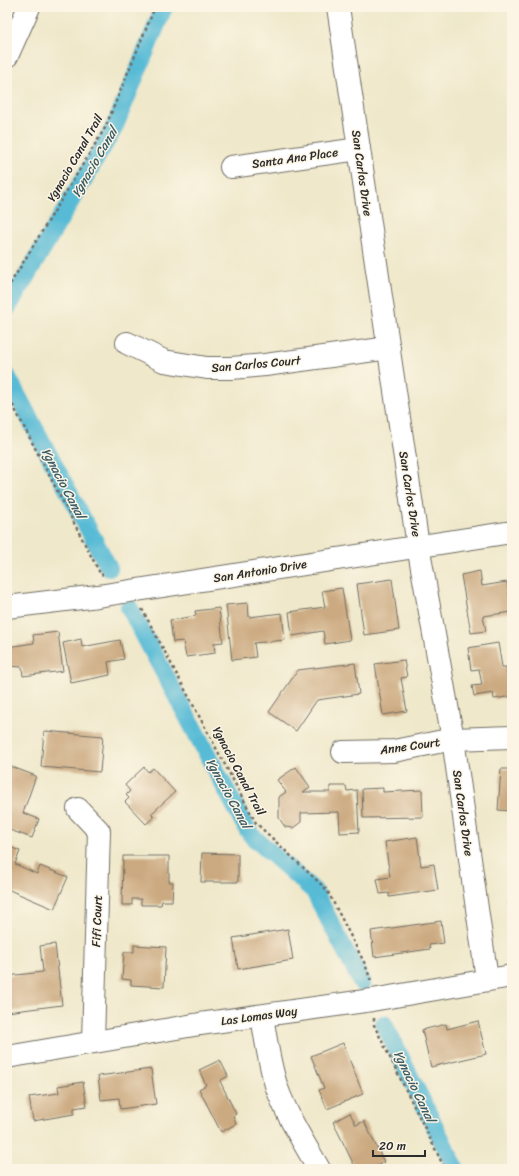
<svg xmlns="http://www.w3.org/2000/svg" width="519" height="1176" viewBox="0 0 519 1176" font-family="Sriracha,sans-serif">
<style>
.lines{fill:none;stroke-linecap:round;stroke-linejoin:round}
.canal{stroke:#58bbd6;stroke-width:18}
.building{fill:#ccaa81}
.minor-casing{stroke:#706d63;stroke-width:24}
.path{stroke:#706d63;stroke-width:2.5;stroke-dasharray:3 3;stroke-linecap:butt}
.minor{stroke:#fff;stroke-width:22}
.labels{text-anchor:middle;stroke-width:3;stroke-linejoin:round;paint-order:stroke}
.street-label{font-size:12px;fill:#2b2b2b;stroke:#fcf5e5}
.water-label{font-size:13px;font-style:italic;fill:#3b5d67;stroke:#fcf5e5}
</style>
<rect width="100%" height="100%" fill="#fcf5e5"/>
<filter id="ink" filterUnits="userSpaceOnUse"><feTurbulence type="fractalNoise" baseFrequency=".025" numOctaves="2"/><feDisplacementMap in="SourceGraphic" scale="8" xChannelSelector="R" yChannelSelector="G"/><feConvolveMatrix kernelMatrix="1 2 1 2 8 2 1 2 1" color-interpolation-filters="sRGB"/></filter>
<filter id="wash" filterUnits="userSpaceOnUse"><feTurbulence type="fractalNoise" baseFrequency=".012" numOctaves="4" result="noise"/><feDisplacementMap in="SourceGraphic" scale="16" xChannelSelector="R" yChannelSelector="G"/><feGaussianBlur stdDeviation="0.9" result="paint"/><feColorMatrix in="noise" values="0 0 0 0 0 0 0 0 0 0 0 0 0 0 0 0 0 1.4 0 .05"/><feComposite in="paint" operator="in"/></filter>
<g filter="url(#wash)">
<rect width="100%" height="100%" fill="#efe8ca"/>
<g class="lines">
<!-- canal -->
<g class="canal">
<path d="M7,309L114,128L164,7"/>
<path d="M7,376L109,568"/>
<path d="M129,607L247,829L252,836L314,891L362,983"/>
<path d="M384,1024L456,1169"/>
</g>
</g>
<g id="blocks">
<!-- building -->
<g class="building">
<path d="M480,571L482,586L507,582L512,612L483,616L486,631L471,633L461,575Z"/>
<path d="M392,579L399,630L364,635L357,584Z"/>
<path d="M342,588L350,640L325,644L323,631L292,636L289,612L325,607L322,591Z"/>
<path d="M248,603L249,617L282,613L285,640L254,643L256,657L232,660L226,605Z"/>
<path d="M219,608L223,642L214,643L215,653L186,657L183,641L173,642L170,620L196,616L195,611Z"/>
<path d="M58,632L63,671L23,676L22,667L8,666L7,647L34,643L33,635Z"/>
<path d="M81,639L82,647L120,640L124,659L108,662L110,675L71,683L63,643Z"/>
<path d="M498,643L502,667H506L507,674L512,673V696L494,699L493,693L474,696L472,686L482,685L479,669L471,670L468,648Z"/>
<path d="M404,660L407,677L401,678L407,711L383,715L375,664Z"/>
<path d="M355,663L359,694L317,700L296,731L269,712L298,670Z"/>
<path d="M44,731L103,736L100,772L41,767Z"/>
<path d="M7,765L36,776L23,813L39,819L32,838L7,829Z"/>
<path d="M144,767L148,772L153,768L175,792L151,814L154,817L146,824L125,802L129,798L126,795L130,791L125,785Z"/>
<path d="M296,767L310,787L303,792H330V786H346L347,791L357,790L359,832L340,833L339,812L301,813V822L293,828L285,827L279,818V797L286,792L277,780Z"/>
<path d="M501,769H512V811L498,810Z"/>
<path d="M383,788V792L422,790L423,817L363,818L362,789Z"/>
<path d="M417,837L421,866L434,864L438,890L389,897V893L380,894L377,879L390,877L385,842Z"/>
<path d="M7,846L20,851L15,864L37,874L40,866L68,877L54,909L7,889Z"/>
<path d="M202,853L238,854V882H201Z"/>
<path d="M123,856H169V882H173L172,901H162L161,905H141V899H132V905H122Z"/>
<path d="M512,901V921H511L508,902Z"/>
<path d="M441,921L444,943L429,945L430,949L374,957L371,931Z"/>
<path d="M288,929L293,960L238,969L233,938Z"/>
<path d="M55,944L62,1005L7,1012V976L43,972L40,946Z"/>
<path d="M134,945L166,947L164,987L131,985V980L122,979L124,952H134Z"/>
<path d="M478,1021L486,1054L431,1067L422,1030L446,1024L447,1029Z"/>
<path d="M343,1043L363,1094L327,1109L319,1090L324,1088L311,1056Z"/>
<path d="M220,1060L228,1076L220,1081L236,1114L233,1116L236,1124L221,1132L199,1089L206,1085L199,1070Z"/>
<path d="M151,1069L156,1104L120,1109L119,1098L101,1100L98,1076Z"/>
<path d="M83,1082L87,1106L74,1108V1114L33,1121L29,1097L59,1093L58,1086Z"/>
<path d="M350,1113L356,1125L364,1121L384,1162L371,1169H356L333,1122Z"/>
</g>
</g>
</g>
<g filter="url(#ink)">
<use href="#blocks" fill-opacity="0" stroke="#706d63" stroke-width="1"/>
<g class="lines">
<defs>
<g id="minor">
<path d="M338,7L418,546L453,739L487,979"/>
<path d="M7,56L29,7"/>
<path d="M231,167L359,149"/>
<path d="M127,343L164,361L207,368H232L265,365L389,348"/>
<path d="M7,607L98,596L512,532"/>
<path d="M343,752L394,751L453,739L512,737"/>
<path d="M78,809L99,831L93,1042"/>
<path d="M262,1016C266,1040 269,1064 277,1088C287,1116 304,1143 319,1169"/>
<path d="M7,1057L200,1024L372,1000L512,976"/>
</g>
</defs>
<!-- minor casing -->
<use href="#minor" class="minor-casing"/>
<!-- path -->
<g class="path">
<path d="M7,289L105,128L155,7"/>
<path d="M7,394L101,575L103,574"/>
<path d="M142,609L256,823L327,890L365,964L371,981"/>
<path d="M374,1018V1025L445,1169"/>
</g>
<!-- minor -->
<use href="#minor" class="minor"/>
</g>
</g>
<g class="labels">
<!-- street labels -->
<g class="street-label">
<text transform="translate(75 158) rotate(-60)" y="4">Ygnacio Canal Trail</text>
<text transform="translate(295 158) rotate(-8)" y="4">Santa Ana Place</text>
<text transform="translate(362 173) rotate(82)" y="4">San Carlos Drive</text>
<text transform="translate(256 364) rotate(-5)" y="4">San Carlos Court</text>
<text transform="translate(410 494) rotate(81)" y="4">San Carlos Drive</text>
<text transform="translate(260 571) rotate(-9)" y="4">San Antonio Drive</text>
<text transform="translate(410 746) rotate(-8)" y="4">Anne Court</text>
<text transform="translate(239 771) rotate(62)" y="4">Ygnacio Canal Trail</text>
<text transform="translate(463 813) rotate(82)" y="4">San Carlos Drive</text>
<text transform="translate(97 921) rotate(-88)" y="4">Fifi Court</text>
<text transform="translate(259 1016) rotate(-8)" y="4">Las Lomas Way</text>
</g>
<!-- water labels -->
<g class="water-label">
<text transform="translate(94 162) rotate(-60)" y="5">Ygnacio Canal</text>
<text transform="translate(64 483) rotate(62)" y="5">Ygnacio Canal</text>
<text transform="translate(229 793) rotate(61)" y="5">Ygnacio Canal</text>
<text transform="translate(415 1086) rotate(64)" y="5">Ygnacio Canal</text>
</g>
</g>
<!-- margin -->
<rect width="519" height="1176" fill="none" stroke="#fcf5e5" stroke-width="24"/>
<!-- scale -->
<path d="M373 1150v6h52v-6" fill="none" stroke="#2b2b2b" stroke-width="2"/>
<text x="379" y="1150" font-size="12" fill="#2b2b2b" stroke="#fcf5e5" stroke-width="3" paint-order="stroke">20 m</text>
</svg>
